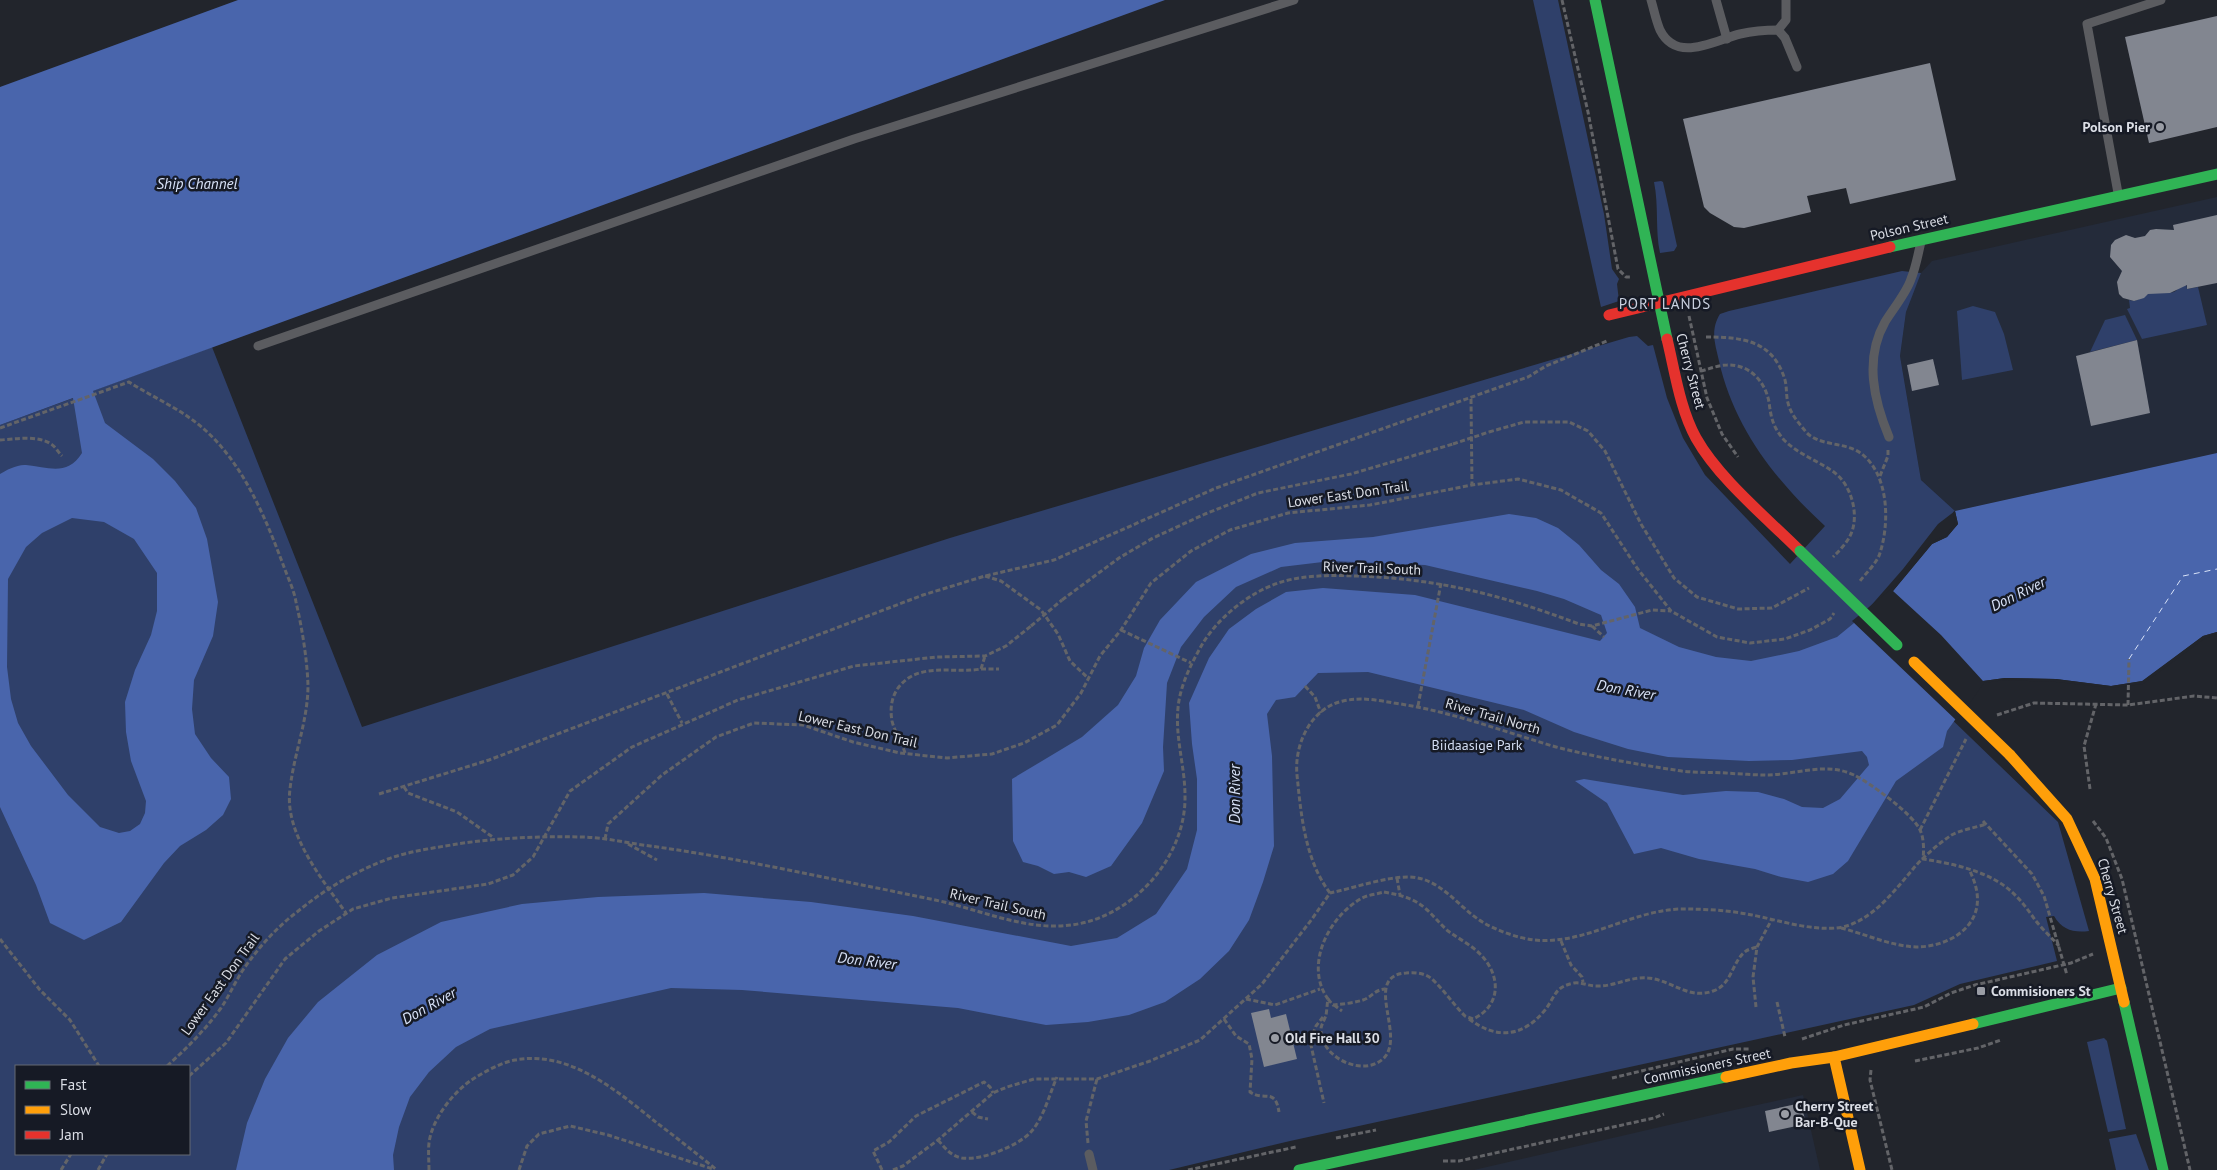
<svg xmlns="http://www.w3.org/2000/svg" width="2217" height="1170" viewBox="0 0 2217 1170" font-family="'PT Sans',sans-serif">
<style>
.built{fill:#242b3a}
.green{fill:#2f406a;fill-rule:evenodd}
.water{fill:#4965ac;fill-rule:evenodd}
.pier{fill:#22252c}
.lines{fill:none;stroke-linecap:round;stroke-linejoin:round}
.ferry{stroke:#d9e3f9;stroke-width:1;stroke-dasharray:6 5;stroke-linecap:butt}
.building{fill:#828690}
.path{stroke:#636468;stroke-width:3;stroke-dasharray:5 2.5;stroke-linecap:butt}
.lane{stroke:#5b5c60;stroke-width:9}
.fast{stroke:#30b455;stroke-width:11}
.slow{stroke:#ff9f0a;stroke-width:11}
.jam{stroke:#e5322d;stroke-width:11}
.path-bridge{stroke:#636468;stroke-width:3;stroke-dasharray:5 2.5;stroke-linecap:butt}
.fast-bridge{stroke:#30b455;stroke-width:11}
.slow-bridge{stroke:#ff9f0a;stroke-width:11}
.poi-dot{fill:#9a9da5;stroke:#161a25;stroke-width:2}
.labels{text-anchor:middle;stroke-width:5;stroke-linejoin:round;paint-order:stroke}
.poi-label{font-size:14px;font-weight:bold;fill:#dbdee6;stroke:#161a25;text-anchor:start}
.street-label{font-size:14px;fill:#dbdee6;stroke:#161a25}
.park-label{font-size:14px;fill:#d4def3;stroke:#161a25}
.water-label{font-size:15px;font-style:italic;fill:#d9e3f9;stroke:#161a25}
.neighbourhood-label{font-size:15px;letter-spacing:1px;fill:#cad1e0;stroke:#161a25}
</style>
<rect width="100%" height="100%" fill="#22252c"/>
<!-- built -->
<g class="built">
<path d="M2217,197V453L1955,511L1921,480L1900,356L1906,312L1912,294L1921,273L1932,261Z"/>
<path d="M1803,1095L1820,1170H1474L1725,1112Z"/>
</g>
<!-- green -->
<g class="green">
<path d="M1533,0H1558L1604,214L1612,269L1619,279L1617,284L1619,301L1601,307Z"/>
<path d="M1661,181L1663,182L1677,246L1674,251L1660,253C1655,230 1659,206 1654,182Z"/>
<path d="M1902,271L1921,273L1906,312L1900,356L1921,480L1955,511L1938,524L1903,569L1854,625L2058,822L2089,931C2074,933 2062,930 2054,916L2046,917L2057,961L1960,984L1914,1005L1290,1141L1169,1170H0V425L212,347L362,727L950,538L1629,337L1637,336L1648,346L1653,345L1667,398L1683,438L1705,475L1790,564L1825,526C1776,481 1734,428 1719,361C1715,344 1710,330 1720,314L1729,311ZM16,1066H189V1154H16Z"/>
<path d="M2184,273L2187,289L2198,287L2207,325L2142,339L2127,309L2130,308L2129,300C2139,303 2142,295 2151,293C2172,289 2176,302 2184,273Z"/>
<path d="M1973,306L1995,312L2004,334L2013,370L1962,380L1957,311Z"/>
<path d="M2125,315L2137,340L2090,352L2105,320Z"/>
<path d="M2104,1038L2107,1041L2126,1129L2108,1132L2087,1042Z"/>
<path d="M2136,1134L2149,1170H2116L2109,1139Z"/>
</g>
<!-- water -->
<g class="water">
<path d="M238,0H1165L93,391L105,423L153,459L175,481L196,508L207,539L218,602L213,636L194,680L192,709L195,734L211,758L229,777L231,799L223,815L206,830L180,846L164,863L121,922L84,940L50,923L36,885L0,807V474C6,470 18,464 26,465C48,467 67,477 82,453L73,398L0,425V87ZM72,518L104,522L134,539L157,573V611L151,635L135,670L125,702L126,732L131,761L146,801L145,813L140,824L130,831L119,833L100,827L68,795L31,746L18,723L11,699L7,667L8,579L26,547L42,533Z"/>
<path d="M2217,453V632L2203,636L2143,681L2111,686L2056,679L2005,678L1983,681L1947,731L1943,747L1896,781L1848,861L1833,874L1808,882L1781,877L1755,869L1699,859L1661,848L1634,854L1607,803L1575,781L1584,779L1683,795L1726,791L1758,792L1784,799L1802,807L1823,808L1840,799L1869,765L1867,757L1862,751L1792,760L1749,761L1668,757L1628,749L1574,732L1524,710L1368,672L1318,673L1295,697L1276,700L1267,714L1272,756L1274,846L1263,882L1249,920L1229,951L1200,979L1165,1002L1129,1015L1088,1022L1046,1025L958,1008L742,990L671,988L490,1029L456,1047L429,1072L410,1097L399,1127L393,1155L394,1170H236L247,1123L265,1079L288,1038L318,1002L377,955L441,922L522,904L598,897L704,893L811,902L913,916L1071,946L1117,938L1156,914L1187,869L1197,830V779L1192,744L1189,703L1209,658L1229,629L1256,609L1286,592L1323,588L1415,595L1600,641L1607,633L1601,615L1564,599L1537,591L1425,565L1331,561L1281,567L1236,587L1204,617L1181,647L1167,683L1163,747L1164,771L1142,823L1111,866L1086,877L1069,872L1054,874L1038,866L1023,862L1013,841L1012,779L1082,737L1118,705L1136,676L1144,648L1160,620L1196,582L1251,554L1295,543L1373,537L1509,514L1536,518L1558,528L1579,545L1601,570L1619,584L1635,607L1640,628L1679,647L1716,657L1751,661L1799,651L1837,637L1893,591L1932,544L1947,537L1958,524L1955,511Z"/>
</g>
<!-- pier -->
<path class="pier" d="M1955,511L1958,524L1947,537L1932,544L1893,591L1941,635L1983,681L2005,678L2056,679L2111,686L2142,681L2203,636L2217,632V634L2204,639L2143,684L2111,688L2056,682L2005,680L1984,683L1957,721L1852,621L1891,589L1931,542L1946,535L1955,523L1953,512Z"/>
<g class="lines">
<!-- ferry -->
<path class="ferry" d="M2129,659L2183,576L2217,569"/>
</g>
<!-- building -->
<g class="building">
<path d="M2217,16V127L2149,143L2125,37Z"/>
<path d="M1930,63L1956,180L1850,204L1846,188L1807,196L1811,212L1744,228L1734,227L1710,213L1704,207L1683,119Z"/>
<path d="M2217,215V283L2187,289V285L2170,293L2148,294L2144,298L2134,301L2123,298L2119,294L2117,282L2122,271L2110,257L2111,245L2115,240L2126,235L2135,238L2145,236L2150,230L2156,229L2174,230L2173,225Z"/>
<path d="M2137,340L2150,413L2091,426L2076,356Z"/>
<path d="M1933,359L1939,385L1912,391L1907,365Z"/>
<path d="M1269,1009L1271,1018L1286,1014L1297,1059L1264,1067L1251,1013Z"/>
<path d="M1801,1103L1806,1124L1769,1132L1765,1111Z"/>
</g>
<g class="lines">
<!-- path -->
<g class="path">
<path d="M1562,0L1588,112L1618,269L1626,277H1632"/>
<path d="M1689,316L1707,398L1722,434L1738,457"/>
<path d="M1706,337C1742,337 1773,340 1785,380C1787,388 1786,396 1788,403C1791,415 1799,423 1806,432C1819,446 1843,442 1859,452C1889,472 1890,522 1880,553C1877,563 1866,573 1860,581"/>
<path d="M1701,371C1709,369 1719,365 1727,365C1749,364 1765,381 1769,402C1771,418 1773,427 1784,440C1799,455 1819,461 1835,473C1852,486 1860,517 1850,536C1846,544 1839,551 1833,557"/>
<path d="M1471,399L1472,485"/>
<path d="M0,428L129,382C154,398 183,410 205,430C244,465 266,519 284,567C288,578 294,590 296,602C302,628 307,658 308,685C308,721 294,753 290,789C284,833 322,879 346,913"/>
<path d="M1489,432L1524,422H1569L1588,431L1605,451L1641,524L1674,578L1697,597L1738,609L1772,608L1809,588"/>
<path d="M0,440C15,439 38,435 51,444C55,446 58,452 62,456"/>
<path d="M1880,476L1888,456V448"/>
<path d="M985,576L1001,581L1041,610L1058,634L1070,661L1089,679"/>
<path d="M1062,600L1119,558L1153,538L1205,514L1258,493L1351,474L1453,444"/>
<path d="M1592,626L1604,637"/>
<path d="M1121,630L1191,663"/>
<path d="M981,669H999"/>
<path d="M1305,686L1315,697L1321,713"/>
<path d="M667,694L682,723"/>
<path d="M2128,705L2129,659"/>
<path d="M1418,706L1441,583"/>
<path d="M1997,715L2034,703L2128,705L2194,696L2217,698"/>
<path d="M905,753C902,742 895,733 892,721C890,710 891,698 898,688C918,661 954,674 981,669L985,656"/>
<path d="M404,787L408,793L457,812L494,838"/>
<path d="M2090,789L2084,746L2096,704"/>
<path d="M379,794L489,760L923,595L985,576L1054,560L1216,488L1528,377L1546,366L1607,341"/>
<path d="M1983,821L2032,874L2044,896L2067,975"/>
<path d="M2093,821L2106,838L2122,879L2190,1170"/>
<path d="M1920,830L1966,739"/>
<path d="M605,839L608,824L662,775L716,737L754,723L803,725L853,742L900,753L947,758L992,754L1024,743L1057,725L1081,693L1100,656L1121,630L1151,583L1191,551L1230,530L1288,513L1370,505L1472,485L1518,479L1561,490L1601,513L1637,568L1671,611L1717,637L1750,643L1785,639L1810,630L1830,619L1834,613"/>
<path d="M628,844L657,860"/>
<path d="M1397,878L1400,895"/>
<path d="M1384,892C1400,895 1414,898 1426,909C1434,916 1440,924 1448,931C1459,939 1473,946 1482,956C1501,977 1501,1006 1473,1019L1465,1016C1453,1004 1444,990 1432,979C1425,973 1415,972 1406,973C1362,976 1406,1035 1384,1058C1364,1078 1320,1058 1321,1029C1321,1025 1325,1019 1326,1015C1327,1010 1327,1004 1328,999C1304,966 1328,917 1362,898C1368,895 1377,894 1384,892Z"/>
<path d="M1330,893C1305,860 1301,815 1297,775C1294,744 1311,708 1343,701C1361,697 1377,700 1394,703C1450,711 1502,731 1556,747C1595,757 1635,764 1675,770C1691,773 1709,772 1726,773C1740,774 1755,775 1769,775C1797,774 1827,762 1854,775C1869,782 1914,815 1920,830C1924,838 1924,850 1923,859C1955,864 1994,872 2017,897C2024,904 2030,913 2036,921C2043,930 2052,938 2059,946"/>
<path d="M1841,928C1865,934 1891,946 1916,947C1947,947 1982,928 1977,893C1976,885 1973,878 1970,871"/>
<path d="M0,939L40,990L70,1020L99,1066"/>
<path d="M1561,941L1571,965L1582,977L1583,982"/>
<path d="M1246,999L1275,1005L1320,989"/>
<path d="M1328,999L1333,1005C1343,1004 1354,1003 1363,1000C1372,997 1374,990 1385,989"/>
<path d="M1777,1002L1785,1037"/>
<path d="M1334,1005L1342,1011"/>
<path d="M1756,1007L1753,977L1757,947L1772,919"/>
<path d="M1323,1017L1316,1026L1310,1041L1324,1103"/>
<path d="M1224,1019L1236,1036L1249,1044L1252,1059L1250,1092C1265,1102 1275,1087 1279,1112"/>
<path d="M1469,1019C1497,1040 1523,1037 1545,1010C1556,996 1554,987 1574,983C1583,982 1588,986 1596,986C1614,987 1631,976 1648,978C1672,980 1688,1000 1713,991C1732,985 1732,961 1746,951C1749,949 1754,948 1757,947"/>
<path d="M1802,1039L1844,1025L1924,1007L1951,993L1975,985L2071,963L2093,954"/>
<path d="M1915,1061L1978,1048L2001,1040"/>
<path d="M167,1066C187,1048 205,1030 221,1008C229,996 235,982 243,970C258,948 276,928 297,912C325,889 354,872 388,859C410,851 434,848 457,844C497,838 539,836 580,837C603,837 626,843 650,846C731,857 812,875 892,891C910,895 927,898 944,902C993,914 1040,936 1090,921C1143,905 1186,851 1185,796C1185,766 1175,738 1178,708C1180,685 1192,662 1203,643C1219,617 1249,593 1278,583C1302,575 1331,575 1357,576C1440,579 1502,595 1579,624L1592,626L1652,610L1671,611"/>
<path d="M1871,1070L1870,1080L1892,1170"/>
<path d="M189,1076L226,1043L285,959L319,931L353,909L392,898L488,884L513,875L533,857L570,791L632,747L738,700L854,666L937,657L985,656L1006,646L1031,626"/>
<path d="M1612,1078L1733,1049H1750"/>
<path d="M972,1112L978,1117L988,1119"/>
<path d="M1336,1138L1376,1130"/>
<path d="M938,1140C945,1148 951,1156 962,1158C981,1161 1017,1146 1030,1133C1044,1118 1049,1095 1057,1077"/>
<path d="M1088,1143L1086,1121L1097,1079"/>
<path d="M1443,1161H1459L1654,1118L1664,1114"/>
<path d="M61,1170L71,1154"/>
<path d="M98,1170L107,1154"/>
<path d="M429,1170C429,1161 428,1152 429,1143C432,1119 453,1092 473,1079C486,1071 500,1063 515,1060C570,1050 617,1091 657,1123C677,1138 697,1154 717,1170"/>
<path d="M519,1170L527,1146L539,1134L570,1126L608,1135L713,1169"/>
<path d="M882,1170L873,1151L889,1142L916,1116L984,1082L990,1087L993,1093"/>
<path d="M893,1170L903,1166L938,1140L993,1093L1007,1087L1034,1079H1097L1150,1061L1200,1040L1262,984L1312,919L1330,893C1354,888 1384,877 1408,877C1441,877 1458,908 1484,923C1498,931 1518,938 1534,940C1586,945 1629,911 1680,909C1704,909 1728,910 1752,915C1779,920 1825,936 1852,924C1877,914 1896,889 1913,869C1923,857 1937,845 1950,836C1959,830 1975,828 1986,824"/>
<path d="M1188,1170L1296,1147"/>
</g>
<!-- lane -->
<g class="lane">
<path d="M1651,0C1654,10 1656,21 1660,30C1677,64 1715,40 1740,34C1753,31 1765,30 1778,30L1785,38L1797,67"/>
<path d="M1716,0L1727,39"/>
<path d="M1778,30L1786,20V0"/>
<path d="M2118,193L2087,24L2161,0"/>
<path d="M258,346L854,139L1294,0"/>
<path d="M1889,437C1874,401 1864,359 1885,322C1893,309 1907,292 1911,279C1916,267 1918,254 1921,242"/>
<path d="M1089,1154L1093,1170"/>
</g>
<!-- fast -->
<g class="fast">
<path d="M1595,0L1667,339"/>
<path d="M1890,247L2217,174"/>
<path d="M2124,1002L2163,1170"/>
<path d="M1973,1024L2121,988"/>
<path d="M1299,1170L1726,1077"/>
</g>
<!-- slow -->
<g class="slow">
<path d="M2010,755L2067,819L2095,879L2124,1002"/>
<path d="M1834,1057L1860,1170"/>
<path d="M1726,1077L1791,1063L1834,1057L1973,1024"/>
</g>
<!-- jam -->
<g class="jam">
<path d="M1609,315L1890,247"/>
<path d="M1667,339C1675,372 1680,409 1696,438C1719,479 1767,518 1800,551"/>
</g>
<!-- path-bridge -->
<g class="path-bridge">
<path d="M1453,444L1489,432"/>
<path d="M1031,626L1062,600"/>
</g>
<!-- fast-bridge -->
<path class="fast-bridge" d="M1800,551L1897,645"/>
<!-- slow-bridge -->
<path class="slow-bridge" d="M1914,662L2010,755"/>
</g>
<!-- markers -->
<g class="poi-dot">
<circle cx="2160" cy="127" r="5"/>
<rect x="1976" y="986" width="10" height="10" rx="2.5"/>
<circle cx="1275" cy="1038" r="5"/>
<circle cx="1785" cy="1114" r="5"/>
</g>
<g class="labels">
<!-- poi labels -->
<g class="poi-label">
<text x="2150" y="132" text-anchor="end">Polson Pier</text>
<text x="1991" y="996">Commisioners St</text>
<text x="1285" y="1043">Old Fire Hall 30</text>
<text x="1795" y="1111">Cherry Street<tspan x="1795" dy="16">Bar-B-Que</tspan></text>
</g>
<!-- street labels -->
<g class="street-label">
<text transform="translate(1909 227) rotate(-13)" y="5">Polson Street</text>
<text transform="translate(1691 371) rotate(75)" y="5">Cherry Street</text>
<text transform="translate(1348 494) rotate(-8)" y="5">Lower East Don Trail</text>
<text transform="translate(1372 568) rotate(2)" y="5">River Trail South</text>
<text transform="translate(1493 716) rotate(16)" y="5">River Trail North</text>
<text transform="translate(858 729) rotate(13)" y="5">Lower East Don Trail</text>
<text transform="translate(2113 896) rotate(74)" y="5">Cherry Street</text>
<text transform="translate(998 904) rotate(13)" y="5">River Trail South</text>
<text transform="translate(220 984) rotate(-54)" y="5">Lower East Don Trail</text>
<text transform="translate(1707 1066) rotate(-12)" y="5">Commissioners Street</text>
</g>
<!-- park labels -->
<g class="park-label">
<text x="1477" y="750">Biidaasige Park</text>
</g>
<!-- water labels -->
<g class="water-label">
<text x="197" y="189">Ship Channel</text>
<text transform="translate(2018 594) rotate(-26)" y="5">Don River</text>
<text transform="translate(1626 690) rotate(10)" y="5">Don River</text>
<text transform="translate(1235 794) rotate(-90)" y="5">Don River</text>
<text transform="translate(867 961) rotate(7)" y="5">Don River</text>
<text transform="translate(429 1006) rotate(-29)" y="5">Don River</text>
</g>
<!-- neighbourhood labels -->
<g class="neighbourhood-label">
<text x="1665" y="309">PORT LANDS</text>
</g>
</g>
<!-- legend -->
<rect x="15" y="1065" width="175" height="90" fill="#161a25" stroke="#656872"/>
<rect x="25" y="1081" width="25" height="8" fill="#30b455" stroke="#656872"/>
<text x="60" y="1090" font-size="15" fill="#dbdee6">Fast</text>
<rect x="25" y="1106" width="25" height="8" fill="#ff9f0a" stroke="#656872"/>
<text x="60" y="1115" font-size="15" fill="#dbdee6">Slow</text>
<rect x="25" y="1131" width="25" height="8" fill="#e5322d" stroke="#656872"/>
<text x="60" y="1140" font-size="15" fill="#dbdee6">Jam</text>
</svg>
